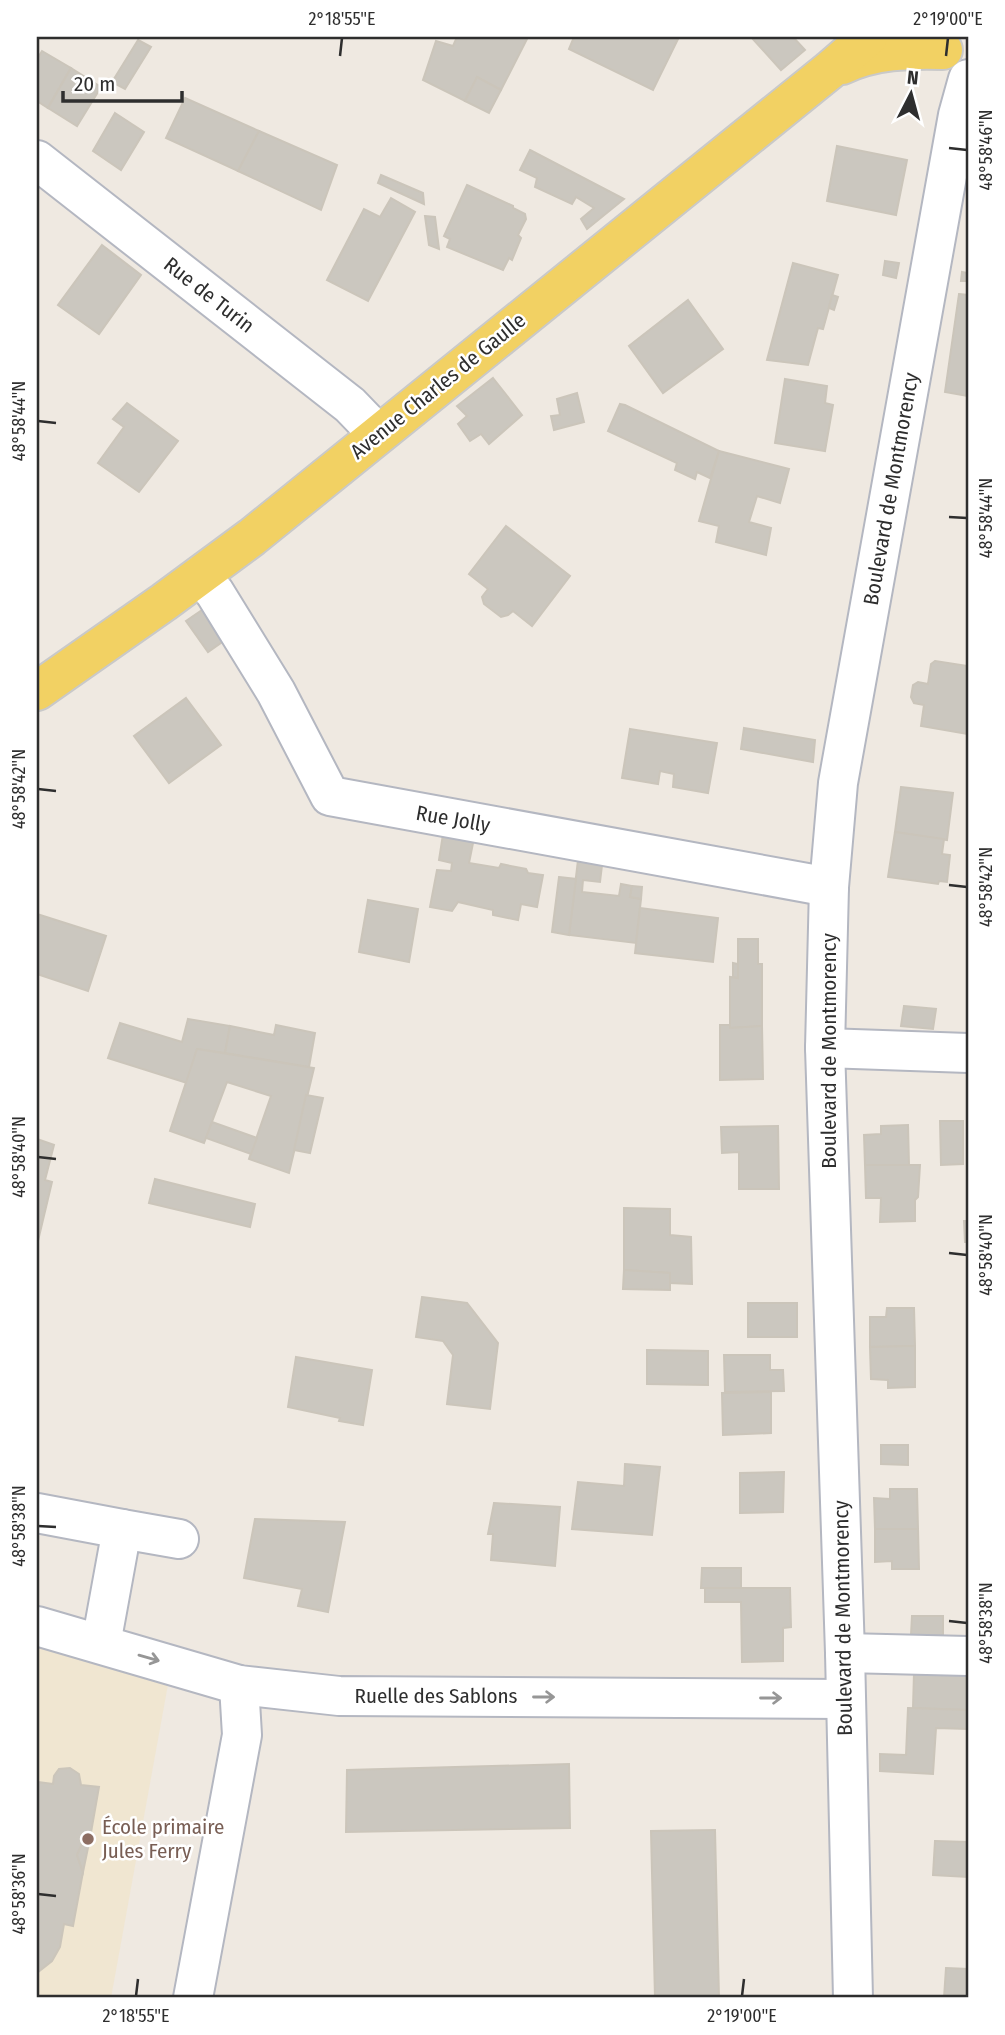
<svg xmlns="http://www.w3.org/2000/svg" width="1005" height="2035" viewBox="0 0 1005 2035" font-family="'Fira Sans Condensed',sans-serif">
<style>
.education{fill:#f0e6d1}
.building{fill:#cbc7bf;stroke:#cbc5ba;stroke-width:2}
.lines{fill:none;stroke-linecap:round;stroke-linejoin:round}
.minor-casing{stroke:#b4b7c1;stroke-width:42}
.major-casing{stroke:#c9c9c9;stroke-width:42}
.minor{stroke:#fff;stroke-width:38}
.major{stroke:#f2d163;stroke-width:38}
.oneway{stroke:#969696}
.ticks{fill:none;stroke:#2e2e2e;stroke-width:2.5}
.education-dot{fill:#8d6e63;stroke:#fff;stroke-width:2.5}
.labels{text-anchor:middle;stroke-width:5;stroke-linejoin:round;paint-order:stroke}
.street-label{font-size:21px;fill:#2e2e2e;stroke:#fff}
.education-label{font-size:21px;fill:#785e54;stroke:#fff;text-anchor:start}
.neatline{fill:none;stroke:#2e2e2e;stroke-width:2.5}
.ticks-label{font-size:18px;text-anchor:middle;fill:#2e2e2e}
</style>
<rect width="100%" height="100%" fill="#efe9e1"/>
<!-- education -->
<path class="education" d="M37,1643L169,1679L111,1998H37Z"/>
<!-- building -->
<g class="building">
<path d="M457,37H528L501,90L477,77L465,101L423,80L436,41L453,46Z"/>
<path d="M574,37H679L653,90L569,49Z"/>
<path d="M751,37H793L805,50L781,70Z"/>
<path d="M138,40L151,47L125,89L112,82Z"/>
<path d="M42,51L71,68L48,108L37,101V59Z"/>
<path d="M71,68L101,87L77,126L48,108Z"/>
<path d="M477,77L501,90L489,113L465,101Z"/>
<path d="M185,98L259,131L238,171L166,138Z"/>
<path d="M115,113L144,132L121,170L93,151Z"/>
<path d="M259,131L337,165L321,210L238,171Z"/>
<path d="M837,146L907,160L896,215L827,201Z"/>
<path d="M530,150L624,199L587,229L581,219L594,208L576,197L572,204L535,187L537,178L520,170Z"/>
<path d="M381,175L423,193L424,204L378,183Z"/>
<path d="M467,185L513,206V208L525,214L526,219L518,235L521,238L512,260L509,258L503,270L447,247L450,239L444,236Z"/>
<path d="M391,198L415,212L368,301L327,280L364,209L380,217Z"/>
<path d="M425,216L435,217L439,249L429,245Z"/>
<path d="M102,245L141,275L99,334L58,305Z"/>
<path d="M885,261L899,263L896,278L883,275Z"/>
<path d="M793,263L838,275L823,329L818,328L808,365L767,360Z"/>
<path d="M962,272L968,273V281H961Z"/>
<path d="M959,294L968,295V396L945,392Z"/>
<path d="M832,295L838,297L834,310L829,308Z"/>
<path d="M688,300L723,349L663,393L629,346Z"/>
<path d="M493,378L522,415L489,444L481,434L470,441L458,424L467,416L457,406Z"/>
<path d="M785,379L827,386L825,403L833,405L825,451L775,443Z"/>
<path d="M577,393L584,422L554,430L551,416L560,415L557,399Z"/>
<path d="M127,403L178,441L139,492L98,463L124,427L113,419Z"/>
<path d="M620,404L625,405L719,451L710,478L697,472L695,479L675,470L677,463L608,431Z"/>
<path d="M719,451L789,469L780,503L757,496L749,522L771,528L766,555L716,542L719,526L699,521Z"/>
<path d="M506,526L570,576L532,626L513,611L508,615L501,617L484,604L482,597L488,589L469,574Z"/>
<path d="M202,610L212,611L228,638L208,652L186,621Z"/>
<path d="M935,661L968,666V734L921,726L924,705L914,703L911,697L913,685L918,682L928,684L931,664Z"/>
<path d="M186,698L221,745L169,783L134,736Z"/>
<path d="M744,728L815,740L813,762L741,749Z"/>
<path d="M630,729L717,743L708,793L673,787L674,774L660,771L658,784L622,778Z"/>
<path d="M901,787L953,793L947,840L895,832Z"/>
<path d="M444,828L475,833L469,863L499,868L501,864L526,869L528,873L543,875L537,907L521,904L518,920L493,915V910L458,902L452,911L430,907L437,870L451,871L452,863L439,860Z"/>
<path d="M895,832L944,839L942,854L950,855L947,882L939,881L938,884L888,877Z"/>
<path d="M579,852L603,857L600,882L583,880L582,892L619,896L621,884L632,886L630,897L641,899L636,943L569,935Z"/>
<path d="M559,877L576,879L569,935L552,932Z"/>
<path d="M632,886L642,887L641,899L630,897Z"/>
<path d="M368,900L418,909L409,962L359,952Z"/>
<path d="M640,908L718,918L713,962L635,953Z"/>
<path d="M37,914L106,936L88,991L37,974Z"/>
<path d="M738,939H758V964H762V1026L730,1028V977L738,978Z"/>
<path d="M733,963L738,964V978L733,977Z"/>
<path d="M904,1006L936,1009L933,1029L901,1026Z"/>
<path d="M188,1019L230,1026L225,1053L197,1049L187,1083L108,1058L120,1023L182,1042Z"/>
<path d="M276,1025L315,1033L309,1067L225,1053L230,1026L274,1035Z"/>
<path d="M720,1025H730V1028L762,1026L763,1079L720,1080Z"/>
<path d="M197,1049L314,1068L289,1173L249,1159L271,1096L227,1082L204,1143L170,1131Z"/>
<path d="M306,1095L323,1098L310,1153L294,1150Z"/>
<path d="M940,1121H963V1164L941,1165Z"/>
<path d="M212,1122L257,1138L251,1154L206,1138Z"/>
<path d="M908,1125L909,1165H865L864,1135L881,1134V1126Z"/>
<path d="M778,1126L779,1189H739V1152L722,1153L721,1127Z"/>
<path d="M37,1139L54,1145L45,1180L52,1182L37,1245Z"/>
<path d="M865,1165H920L918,1197L915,1200V1221L880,1222L881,1198H866Z"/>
<path d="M155,1179L255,1204L250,1227L149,1203Z"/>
<path d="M624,1208L670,1209V1235L691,1237L692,1284L670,1283V1273L624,1270Z"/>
<path d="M964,1221H968V1242H965Z"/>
<path d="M624,1270L670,1273V1290L623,1289Z"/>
<path d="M422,1297L467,1303L498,1343L490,1409L447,1404L453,1355L443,1341L416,1337Z"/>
<rect x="748" y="1303" width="49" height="34"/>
<path d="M887,1308H914L915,1346L870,1347V1317H886Z"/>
<path d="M915,1346V1387L888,1388V1380L871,1379L870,1347Z"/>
<path d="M647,1350L708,1351V1385L647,1384Z"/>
<path d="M724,1355H770V1370H783L784,1391L725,1392Z"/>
<path d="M296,1357L372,1370L363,1425L339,1421L340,1418L288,1407Z"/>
<path d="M771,1392V1433L723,1435L722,1393Z"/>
<path d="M881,1445H908V1465L881,1464Z"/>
<path d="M625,1464L660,1467L652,1535L572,1529L578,1482L624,1486Z"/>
<path d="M784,1472L783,1512L740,1513V1473Z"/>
<path d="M890,1489H917L918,1529H875L874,1498L890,1499Z"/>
<path d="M494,1503L560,1507L555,1566L491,1560L493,1534H488Z"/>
<path d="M255,1519L345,1522L328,1612L298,1606L302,1589L244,1578Z"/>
<path d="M875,1529H918L919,1569H892V1561L875,1562Z"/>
<path d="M702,1568H741V1588H701Z"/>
<path d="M705,1588H790L791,1627L783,1628V1661L742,1662L741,1602H705Z"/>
<path d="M912,1616H943V1635H911Z"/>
<path d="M914,1673L968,1676V1710L913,1708Z"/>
<path d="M908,1708L968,1710V1729L936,1728L933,1774L880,1771V1754L906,1755Z"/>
<path d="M569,1764L570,1828L346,1832L347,1770Z"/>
<path d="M70,1768L79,1774L81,1785L99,1787L90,1838L83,1842L77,1855L83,1872L73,1926L64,1924L60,1947L52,1961L37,1973V1780L38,1782L53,1784L54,1776L59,1769Z"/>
<path d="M715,1830L719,1998H655L651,1831Z"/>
<path d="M90,1838L83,1872L77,1855L83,1842Z"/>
<path d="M935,1841L968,1842V1877L933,1875Z"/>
<path d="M946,1968L968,1969V1998H944Z"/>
</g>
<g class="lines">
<defs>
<g id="minor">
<path d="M37,160L350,405L378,434"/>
<path d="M201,575L215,593L276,692L330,796L829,887"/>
<path d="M825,1048L968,1053"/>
<path d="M37,1513L122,1529L101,1644"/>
<path d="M122,1529L179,1539"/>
<path d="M37,1626L239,1685L339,1696L845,1699"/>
<path d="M845,1653L968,1656"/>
<path d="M193,1998L242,1735L239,1685"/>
<path d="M853,1998L845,1653L825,1048L829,887L838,783L958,115L968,79"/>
</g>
<g id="major">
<path d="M842,65C874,50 908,49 943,50"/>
<path d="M37,691L164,602L252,537L830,70L868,37"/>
</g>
</defs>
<!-- minor casing -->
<use href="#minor" class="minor-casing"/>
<!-- major casing -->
<use href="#major" class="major-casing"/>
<!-- minor -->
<use href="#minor" class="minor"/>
<!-- major -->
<use href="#major" class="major"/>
</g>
<!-- one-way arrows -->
<defs><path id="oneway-shaft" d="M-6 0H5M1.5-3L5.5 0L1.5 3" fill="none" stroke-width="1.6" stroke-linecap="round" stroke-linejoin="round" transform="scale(1.75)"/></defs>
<g class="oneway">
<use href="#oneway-shaft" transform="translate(149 1658) rotate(16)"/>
<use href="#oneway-shaft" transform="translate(544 1697)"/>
<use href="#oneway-shaft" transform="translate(771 1698)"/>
</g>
<!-- ticks -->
<path class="ticks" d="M340,56L342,38M946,56L948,38M949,148L967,150M38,421L56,423M949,517L967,518M38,789L56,791M949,885L967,887M38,1157L56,1159M949,1253L967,1255M38,1526L56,1527M949,1621L967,1623M38,1894L56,1896M136,1996L138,1979M742,1996L744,1979"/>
<!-- markers -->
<circle class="education-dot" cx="88" cy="1839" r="7"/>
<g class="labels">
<!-- street labels -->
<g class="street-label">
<text transform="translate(209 295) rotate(38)" y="7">Rue de Turin</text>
<text transform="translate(438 386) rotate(-39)" y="7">Avenue Charles de Gaulle</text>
<text transform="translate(891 489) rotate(-80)" y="7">Boulevard de Montmorency</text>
<text transform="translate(453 819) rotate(10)" y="7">Rue Jolly</text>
<text transform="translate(829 1051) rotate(-90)" y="7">Boulevard de Montmorency</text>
<text transform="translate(843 1618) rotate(-91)" y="7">Boulevard de Montmorency</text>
<text x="436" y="1703">Ruelle des Sablons</text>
</g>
<!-- education labels -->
<g class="education-label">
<text x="102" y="1834">École primaire<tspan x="102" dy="24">Jules Ferry</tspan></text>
</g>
</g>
<!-- border -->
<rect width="1005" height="2035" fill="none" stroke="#ffffff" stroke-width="77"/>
<!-- north arrow -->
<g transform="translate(911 94) rotate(6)" stroke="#ffffff" stroke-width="5" paint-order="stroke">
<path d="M0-5L12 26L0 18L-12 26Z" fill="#2e2e2e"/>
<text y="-10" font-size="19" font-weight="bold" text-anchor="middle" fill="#2e2e2e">N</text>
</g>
<!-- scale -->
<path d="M63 91v10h119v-10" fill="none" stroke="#2e2e2e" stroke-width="3.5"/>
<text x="74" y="91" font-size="21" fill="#2e2e2e" stroke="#ffffff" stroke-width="5" paint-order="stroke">20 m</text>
<rect x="38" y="38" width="929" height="1958" class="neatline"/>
<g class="ticks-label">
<text x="342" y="25">2°18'55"E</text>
<text x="948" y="25">2°19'00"E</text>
<text transform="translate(986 150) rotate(-90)" y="6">48°58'46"N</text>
<text transform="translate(19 421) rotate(-90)" y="6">48°58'44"N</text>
<text transform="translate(986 518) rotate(-90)" y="6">48°58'44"N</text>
<text transform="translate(19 789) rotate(-90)" y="6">48°58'42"N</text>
<text transform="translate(986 887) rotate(-90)" y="6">48°58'42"N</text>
<text transform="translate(19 1157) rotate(-90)" y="6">48°58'40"N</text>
<text transform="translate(986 1255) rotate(-90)" y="6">48°58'40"N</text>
<text transform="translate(19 1526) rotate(-90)" y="6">48°58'38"N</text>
<text transform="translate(986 1623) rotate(-90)" y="6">48°58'38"N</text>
<text transform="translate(19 1894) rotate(-90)" y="6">48°58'36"N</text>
<text x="136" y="2022">2°18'55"E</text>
<text x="742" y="2022">2°19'00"E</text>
</g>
</svg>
